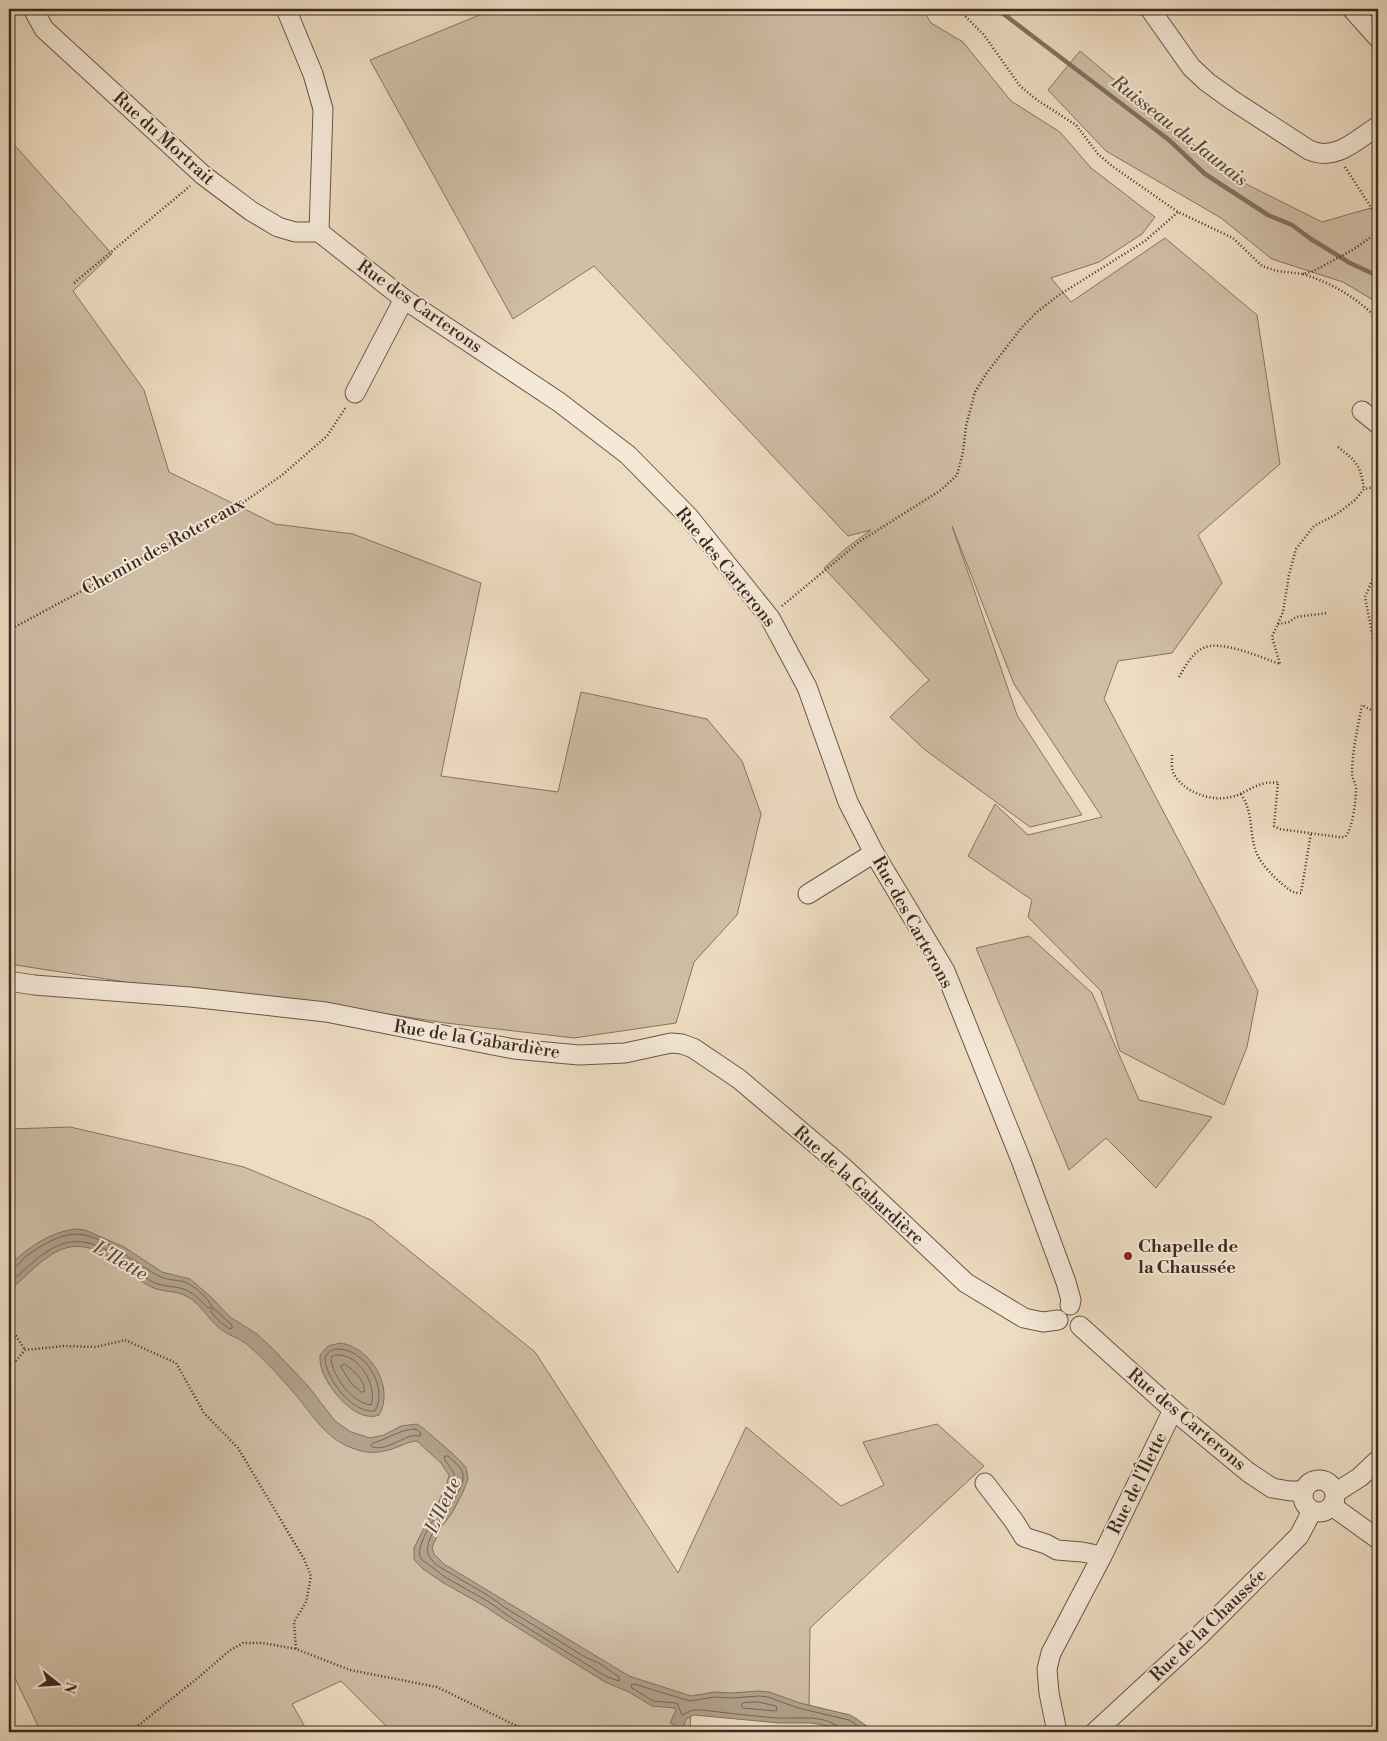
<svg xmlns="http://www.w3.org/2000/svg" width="1387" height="1741" viewBox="0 0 1387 1741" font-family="'Libre Bodoni',serif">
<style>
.green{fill:#d0bea6;stroke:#867463}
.water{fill:#b1a08b;stroke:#827160}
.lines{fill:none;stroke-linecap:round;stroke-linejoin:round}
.shore{stroke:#766656;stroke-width:1}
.stream{stroke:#827160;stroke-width:4.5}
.minor-casing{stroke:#685748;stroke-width:21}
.path{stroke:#3b2b20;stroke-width:2.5;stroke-dasharray:1 2.5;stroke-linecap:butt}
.minor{stroke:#f4e8d7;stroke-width:19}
.poi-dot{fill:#8f2418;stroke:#f4e8d7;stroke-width:2}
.labels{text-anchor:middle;stroke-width:4;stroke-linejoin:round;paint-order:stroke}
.street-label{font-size:18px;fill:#3b2b20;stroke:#f4e8d7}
.poi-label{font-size:18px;font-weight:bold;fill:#3b2b20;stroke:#f4e8d7;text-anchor:start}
.water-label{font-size:19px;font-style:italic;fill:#5e4e40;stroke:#f4e8d7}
</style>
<rect width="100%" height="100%" fill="#eedcc2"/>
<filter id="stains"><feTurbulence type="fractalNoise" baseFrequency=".004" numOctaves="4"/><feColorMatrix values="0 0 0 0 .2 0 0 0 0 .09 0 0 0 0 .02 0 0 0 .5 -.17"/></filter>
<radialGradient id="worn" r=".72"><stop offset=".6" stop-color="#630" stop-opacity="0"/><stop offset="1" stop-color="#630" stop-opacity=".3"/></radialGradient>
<!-- green -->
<g class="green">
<path d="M494,9H923L931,23L963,42L1011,101L1060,132L1091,168L1155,217L1142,234L1099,262L1051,278L1071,302L1165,238L1257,315L1280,464L1198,535L1222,583L1172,653L1118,661L1104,699L1258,991L1247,1047L1224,1105L1120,1051L1101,991L1028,917L1032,900L968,856L995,804L1028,835L1102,817L1014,684L952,526L1017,715L1082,815L1030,827L924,749L890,717L929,680L824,568L845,549L871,530L848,536L594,266L513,319L370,60Z"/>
<path d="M1080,51L1175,131L1248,185L1322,222L1378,206V303L1343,282L1272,259L1221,218L1106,151L1048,90Z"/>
<path d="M9,139L112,254L73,291L144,390L169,472L275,524L353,534L481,583L441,776L558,792L581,692L707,719L742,761L761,814L737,915L694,962L676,1023L574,1038L446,1023L284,998L132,983L9,964Z"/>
<path d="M1029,936L1092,993L1139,1100L1212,1117L1156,1188L1106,1138L1069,1170L976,948Z"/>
<path d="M70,1127L244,1167L371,1220L535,1352L678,1573L746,1427L841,1506L884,1485L863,1442L937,1424L984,1466L810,1628L809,1707L691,1701L690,1732H392L341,1681L292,1704L308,1732H41L9,1666V1129Z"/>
</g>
<!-- water -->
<g class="water">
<path d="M77,1229L85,1230L124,1247L162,1272L190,1279L211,1297L230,1317L257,1334L272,1348L308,1386L335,1421L351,1432L370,1438L384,1435L401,1426L417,1424L423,1428L452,1453L466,1467L468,1479L463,1492L452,1513L442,1526L432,1547L434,1554L444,1564L629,1676L691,1696L715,1692L731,1693L759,1691L769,1692L800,1703L850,1715L857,1719L875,1732H838L829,1726L811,1723H779L694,1715L686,1719L683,1729L670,1723L676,1710L675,1708L652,1706L629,1692L605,1682L507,1621L486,1607L442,1582L423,1569L417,1563L414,1559V1548L430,1516L439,1501L446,1487L449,1475L441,1463L417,1441C410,1441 406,1444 400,1446C383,1453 369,1455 352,1448C326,1439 312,1414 295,1394C281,1378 266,1361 250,1347C241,1338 228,1336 218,1327C207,1317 199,1302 186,1296C173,1289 161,1294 146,1284C137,1279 131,1271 122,1265C67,1226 50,1255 9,1291V1266C27,1248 51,1231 77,1229Z"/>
<path d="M340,1343C371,1347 395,1388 379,1415C357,1424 328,1389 322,1370C320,1365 320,1360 320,1355L328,1346Z"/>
</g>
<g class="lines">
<!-- shore -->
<g class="shore">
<path d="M9,1269C16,1269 19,1263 24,1258C35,1249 53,1238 68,1235C98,1228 135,1265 161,1277C169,1281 179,1279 187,1283C196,1287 208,1298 212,1307L208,1308C202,1302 196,1295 188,1291C177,1285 163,1288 151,1281C141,1276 134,1266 124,1260C70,1224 50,1246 9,1284"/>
<path d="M213,1308L232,1325V1328L230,1329L221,1323L211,1312Z"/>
<path d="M336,1349C364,1347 389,1387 375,1411C352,1414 325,1378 325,1357L330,1351Z"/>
<path d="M335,1355C358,1352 378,1385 371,1405C352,1403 332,1376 331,1358Z"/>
<path d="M345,1364C353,1370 366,1381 364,1392H361L351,1383L341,1367L342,1365Z"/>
<path d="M416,1429L421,1433L420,1436C416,1436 412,1435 408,1437C397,1441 382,1452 371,1446L373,1443C388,1439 400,1429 416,1429Z"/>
<path d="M445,1456H448C453,1461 459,1465 462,1471C472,1492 415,1537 430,1558C435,1565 444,1570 452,1574C469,1585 488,1594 504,1607L585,1657L599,1663L619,1677V1681L607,1677L510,1617L489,1602L445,1577L421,1559C411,1542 454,1498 454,1473L445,1460Z"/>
<path d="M758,1702L776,1706L777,1710L775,1711L743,1708L741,1706L743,1703Z"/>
<path d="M840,1732L838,1727C822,1714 797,1719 777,1718C752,1716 727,1713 703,1710H693L682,1715L677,1703L653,1701L632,1688L631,1685L634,1684L690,1701L715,1697L731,1698L759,1696L768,1697L798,1708L849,1720L867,1732"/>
</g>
<!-- stream -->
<path class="stream" d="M997,9L1169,140L1205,174L1268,215L1292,225L1311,239L1350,263L1378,276"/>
<defs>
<g id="minor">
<path d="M33,9L44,29L203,175L251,211L278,227L295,232H319"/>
<path d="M286,9L313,74L323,109L319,232L404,299L559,402L628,455L688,516L770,618L807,687L848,802L874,853L945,971L1021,1160L1066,1282L1071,1300L1070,1305"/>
<path d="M1150,9L1191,67L1207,82L1232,100L1309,150C1336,162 1356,140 1378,126"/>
<path d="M1352,9L1378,38"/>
<path d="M355,393L404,299"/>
<path d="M1362,411L1378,424"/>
<path d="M808,894L874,853"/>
<path d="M9,981L34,985L190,997L326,1012L514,1049L579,1055L625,1053L671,1043L682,1044L693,1048L739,1079L843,1167L966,1283L1024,1318L1043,1322L1058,1320"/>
<path d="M1080,1326L1173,1410L1248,1472L1272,1488L1290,1491H1304"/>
<circle cx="1319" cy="1496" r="16"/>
<path d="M985,1483L1014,1521L1024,1537L1046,1544L1057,1550L1082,1552L1102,1556"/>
<path d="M1335,1493L1360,1477L1378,1460"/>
<path d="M1333,1505L1339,1511L1378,1539"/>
<path d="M1057,1732L1049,1693L1047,1669L1051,1653L1102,1556L1173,1410"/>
<path d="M1095,1732L1199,1636L1299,1536L1312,1511"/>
</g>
</defs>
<!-- minor casing -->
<use href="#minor" class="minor-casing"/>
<!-- path -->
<g class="path">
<path d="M958,9L984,35L1020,86L1037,100L1076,125L1098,154L1112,166L1178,212L1233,238L1262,266L1277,271L1303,274L1314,271L1354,249L1378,232"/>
<path d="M1345,167L1378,218"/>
<path d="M1303,274C1334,284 1355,297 1378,319"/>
<path d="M74,283L190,186"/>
<path d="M1372,398L1378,390"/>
<path d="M1338,447C1357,462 1360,464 1364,489"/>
<path d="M1378,567L1365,597L1376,654L1378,652"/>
<path d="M782,606L859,542L941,490L957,475L963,452L966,426L975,392L986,374L1022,327L1037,312L1059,295L1145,241L1178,212"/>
<path d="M1278,624L1289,622L1296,617L1328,613"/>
<path d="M9,630L231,511L281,476L327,436L346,407"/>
<path d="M1179,677C1185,667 1191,655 1201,649C1219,638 1262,658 1280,664L1272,637L1283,612L1289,575L1296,549L1314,526L1337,514L1355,500L1364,489L1375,487L1378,489"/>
<path d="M1172,755C1172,760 1171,769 1174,774C1183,792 1212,802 1231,797C1241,795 1250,788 1259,785C1265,782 1272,783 1278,782L1274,826L1279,829L1339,837H1345C1353,828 1356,800 1356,788C1356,783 1352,779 1352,774C1352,752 1358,726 1362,705L1378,714"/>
<path d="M1241,794C1255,815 1248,836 1258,856C1263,866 1273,876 1281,883C1287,888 1293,894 1301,893L1311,833"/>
<path d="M9,1334L16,1336L25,1350"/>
<path d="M9,1369L25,1350L64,1346L96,1347L125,1340L176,1363L204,1413L238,1448L304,1559L311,1576L306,1602L294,1622L296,1649L350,1670L437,1687L517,1726L564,1732"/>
<path d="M130,1732L199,1677L229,1651L243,1643H263L296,1649"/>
</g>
<!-- minor -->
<use href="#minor" class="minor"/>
</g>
<!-- markers -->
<circle class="poi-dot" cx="1128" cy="1256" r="5"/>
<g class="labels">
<!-- street labels -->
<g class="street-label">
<text transform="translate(164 138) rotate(42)" y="6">Rue du Mortrait</text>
<text transform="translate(420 306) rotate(35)" y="6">Rue des Carterons</text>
<text transform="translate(163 546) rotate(-29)" y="6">Chemin des Rotereaux</text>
<text transform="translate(726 567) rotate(51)" y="6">Rue des Carterons</text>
<text transform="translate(913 922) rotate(61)" y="6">Rue des Carterons</text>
<text transform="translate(477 1039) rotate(9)" y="6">Rue de la Gabardière</text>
<text transform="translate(859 1185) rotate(42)" y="6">Rue de la Gabardière</text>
<text transform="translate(1187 1419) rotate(40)" y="6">Rue des Carterons</text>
<text transform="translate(1137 1483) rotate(-64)" y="6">Rue de l'Îlette</text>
<text transform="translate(1208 1625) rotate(-44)" y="6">Rue de la Chaussée</text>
</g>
<!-- poi labels -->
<g class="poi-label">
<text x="1138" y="1252">Chapelle de<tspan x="1138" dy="21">la Chaussée</tspan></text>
</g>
<!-- water labels -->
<g class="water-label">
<text transform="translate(1180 130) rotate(38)" y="7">Ruisseau du Jaunais</text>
<text transform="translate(121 1260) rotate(30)" y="7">L'Ilette</text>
<text transform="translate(442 1505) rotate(-65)" y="7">L'Ilette</text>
</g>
</g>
<!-- margin -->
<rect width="1387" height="1741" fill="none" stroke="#eedcc2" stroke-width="30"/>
<rect x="10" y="10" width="1367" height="1721" fill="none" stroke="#3b2b20" stroke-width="2.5"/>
<rect x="15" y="15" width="1357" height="1711" fill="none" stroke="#3b2b20"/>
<!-- north arrow -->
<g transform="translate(58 1684) rotate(107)" stroke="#f4e8d7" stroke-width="4" paint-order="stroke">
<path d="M0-4L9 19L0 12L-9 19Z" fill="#3b2b20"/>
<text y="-8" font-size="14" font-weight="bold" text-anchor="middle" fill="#3b2b20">N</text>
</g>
<rect width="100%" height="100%" filter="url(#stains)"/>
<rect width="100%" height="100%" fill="url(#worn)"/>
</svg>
